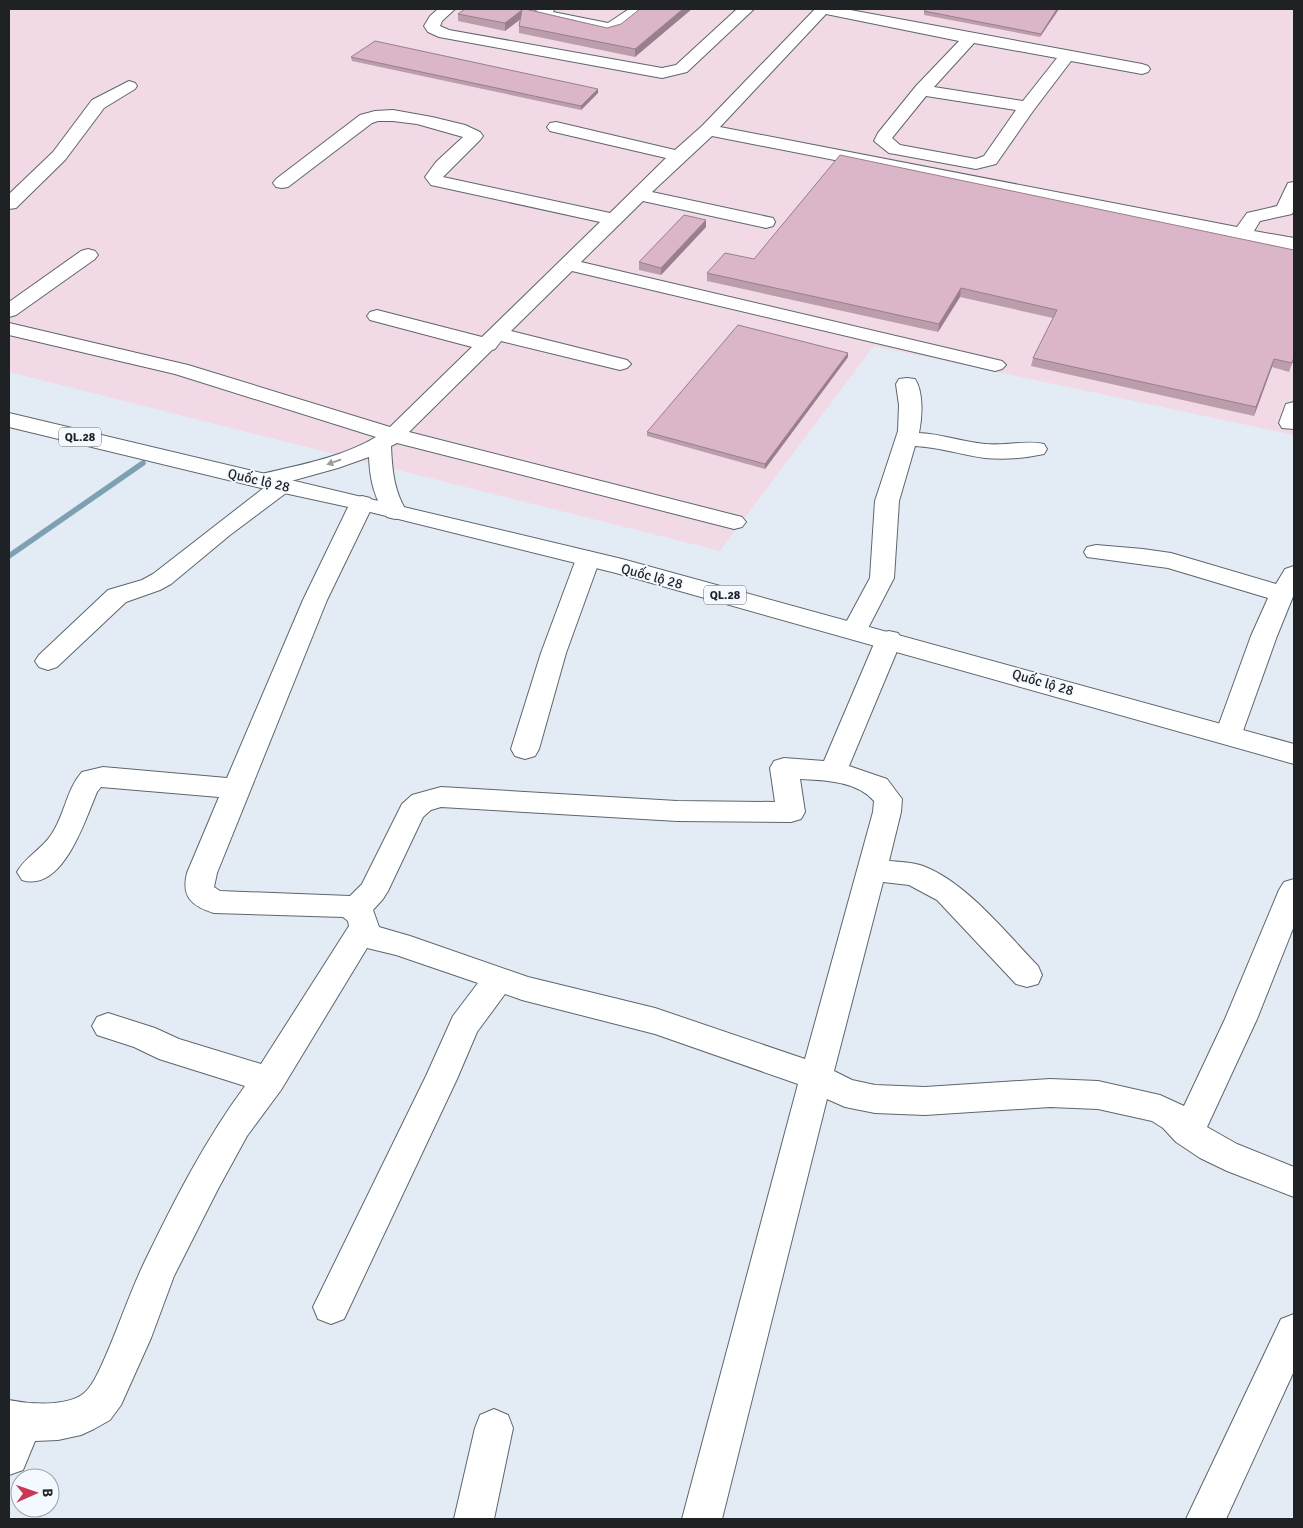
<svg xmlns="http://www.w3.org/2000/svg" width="1303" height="1528" viewBox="0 0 1303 1528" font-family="Signika,sans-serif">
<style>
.industrial{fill:#f1d9e5}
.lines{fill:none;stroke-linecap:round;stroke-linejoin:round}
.stream{stroke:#7da1b3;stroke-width:5.5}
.minor-casing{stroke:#5e666d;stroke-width:2}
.highway-casing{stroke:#5e666d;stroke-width:2}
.minor{fill:#fff;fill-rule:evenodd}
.highway{fill:#fff;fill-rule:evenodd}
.wall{fill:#bc9dac}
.shaded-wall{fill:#997f8c}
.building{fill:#dbb6c8;stroke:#997f8c}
.oneway{fill:#9a9c9d}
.labels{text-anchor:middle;stroke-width:4;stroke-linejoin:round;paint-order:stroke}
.shield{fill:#f3f9fe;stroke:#5f6266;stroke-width:1}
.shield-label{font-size:12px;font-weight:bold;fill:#1f2225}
.street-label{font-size:14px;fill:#1f2225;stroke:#f3f9fe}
</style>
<rect width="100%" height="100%" fill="#e3ecf4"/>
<!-- industrial -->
<path class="industrial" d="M9,9H1294V435L874,346L720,551L9,372Z"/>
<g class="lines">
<!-- stream -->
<path class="stream" d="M9,556L143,463"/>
<defs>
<g id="minor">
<path d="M438,9H455L442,21L440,26L449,30L662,68L676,65L737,9H754L687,72L662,78L439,37L428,32L424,26L430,16Z"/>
<path d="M538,9H554L553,12L608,23L629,9H646L620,30L608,33L540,18L536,11Z"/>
<path d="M815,9H845L1142,64L1148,66L1150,69L1148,72L1142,74L1071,61L1033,111L996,164L976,169L895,154L889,153L874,141L878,133L916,86L959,41L826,14L720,127L1237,227L1247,213L1277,206L1288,183L1294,182V210L1292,214L1260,221L1254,231L1294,238V250L712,136L652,192L773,218L775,222L773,226L766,228L643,201L581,262L1002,361L1006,365L1002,369L995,371L572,271L511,331L627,360L631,364L627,368L620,370L501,341L495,349L492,350L409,432L742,517L746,522L742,527L734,529L397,443L391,446C392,470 394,492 407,512L403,517L395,519L387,517C374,498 370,480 369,457L338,468L291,481L293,485L290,490L230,535L171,584L160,590L126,602L57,667L48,670L39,667L35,661L39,655L108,590L142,580L153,574L265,487L253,486L250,481L253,476C294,466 339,459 376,437L175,374L9,335V323L188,365L390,427L472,347L370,320L367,316L370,312L377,310L482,337L600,222L431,185L425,177L436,162L463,137L417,124L393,121H378L372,123L288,187L282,188L276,187L273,183L276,179L360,115L375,111L393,110L432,117L465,125L480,132L483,136L480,140L443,177L610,213L666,158L550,131L547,127L550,123L556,122L675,150L702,126ZM974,43L1057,58L1023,101L934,87ZM926,96L1016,110L984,156L976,159L900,145L892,138Z"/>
<path d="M129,81L135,83L137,86L135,89L104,108L65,160L16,208L9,209V194L53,152L92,100Z"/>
<path d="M88,249L95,251L98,255L95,259L16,315L9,317V302L81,251Z"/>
<path d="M907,378L915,379C924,393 922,418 919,433C942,434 963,442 985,444C1005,446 1025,440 1044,444L1047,449L1044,454C1025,458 1004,460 985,458C962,455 939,447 915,446L899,501L894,578L864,636L855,638L846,636L842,630L870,578L875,501L898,431L899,405L896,384L899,379Z"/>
<path d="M1294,402V429L1282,428L1279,423L1286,404Z"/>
<path d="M362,496L370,498L374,503L327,600L217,873L214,887L220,891L350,896L362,884L402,804L412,795L441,787L677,801L775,802L770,768L774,761L784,758L824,761L876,639L880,633L889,631L898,633L902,639L849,766L887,779L902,799L901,812L889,861C900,862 912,862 923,866C966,882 1006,933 1038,966L1042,975L1038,984L1027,987L1016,984L937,900L909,885L883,882L834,1071L852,1080L875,1085L925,1087L1050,1079L1098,1081L1160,1095L1184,1106L1225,1019L1279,890L1284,882L1294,879V926L1257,1019L1207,1127L1237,1144L1294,1167V1197L1227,1171L1200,1158L1176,1142L1163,1128L1152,1121L1098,1109L1050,1107L925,1115L875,1113L845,1107L827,1099L722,1519H682L798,1084L655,1034L522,1000L505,994L477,1032L457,1079L344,1319L331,1324L318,1319L313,1307L426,1076L453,1016L478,983L396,955L367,948L281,1090L247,1136L218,1189L174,1276L151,1338L121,1405L110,1420L94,1429L81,1435L58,1440L35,1441L23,1470L9,1475V1400C28,1404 66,1407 83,1394C92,1387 98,1373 103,1362C118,1329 129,1294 145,1261C174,1201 205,1140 245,1086L159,1059L134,1047L97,1035L92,1026L97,1017L108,1013L155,1028L179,1039L261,1064L349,926L348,921L343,917L214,913C192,906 181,897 187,873L219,797L101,787L97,792C85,820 63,893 22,880L17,872C25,857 42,849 51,835C65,815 66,790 82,772L103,767L227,778L303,600L350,503L354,498ZM800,779C824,780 857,781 874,801L873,812L805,1059L655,1008L528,977L410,936L379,927L373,910L383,899L388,891L423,817L431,810L441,807L677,821L791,822L801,819L805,812Z"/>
<path d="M1096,545L1143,549L1171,553L1276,584L1285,569L1294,566V594L1277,636L1239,742L1229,744L1219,742L1215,735L1251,636L1268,598L1168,568L1087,557L1084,552L1087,547Z"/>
<path d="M588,551L597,554L600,559L566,653L539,749L535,756L525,759L515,756L511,749L541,653L576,559L579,554Z"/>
<path d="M1294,1314V1371L1226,1519H1186L1281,1319Z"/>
<path d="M494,1409L508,1415L513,1428L494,1519H454L475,1428L480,1415Z"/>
</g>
<path id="highway" d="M9,413L622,559L1294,744V764L616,573L362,510L261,488L9,427Z"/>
</defs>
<!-- minor casing -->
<use href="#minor" class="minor-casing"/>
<!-- highway casing -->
<use href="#highway" class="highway-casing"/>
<!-- minor -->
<use href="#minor" class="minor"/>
<!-- highway -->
<use href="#highway" class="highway"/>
</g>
<!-- wall -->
<g class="wall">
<path d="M465,9H534L532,10L607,28L621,24L640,9L635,57L519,33V26L521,19L505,31L458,21V14Z"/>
<path d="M1059,9L1040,37L924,15V11Z"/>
<path d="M351,57L598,93L581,110L352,61Z"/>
<path d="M840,155L1294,358L1289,372L1272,367L1254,416L1031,366L1033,358L1053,318L960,297L938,332L707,281V273L754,259Z"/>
<path d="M706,227L661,275L639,270V262Z"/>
<path d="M848,357L765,469L647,436V432Z"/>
</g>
<!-- shaded-wall -->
<g class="shaded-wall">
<path d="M683,9H692L635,57V49Z"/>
<path d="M1057,9H1059L1040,37L1041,34Z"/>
<path d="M522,10L523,17L505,31V23Z"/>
<path d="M598,89V93L581,110V106Z"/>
<path d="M706,220V227L661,275V268Z"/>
<path d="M961,288L960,297L938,332L939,324Z"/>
<path d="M848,353V357L765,469V464Z"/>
<path d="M1274,359L1272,367L1254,416L1256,407Z"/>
</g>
<!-- building -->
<g class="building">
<path d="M465,9H525L607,28L621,24L640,9H683L635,49L519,26L522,10L505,23L458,14Z"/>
<path d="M926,9H1057L1041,34L924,11Z"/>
<path d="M375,41L598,89L581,106L351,57Z"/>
<path d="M840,155L1294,250V357L1292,363L1274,359L1256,407L1033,358L1057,310L961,288L939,324L707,273L725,253L754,259Z"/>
<path d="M684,215L706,220L661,268L639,262Z"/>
<path d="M738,325L848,353L765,464L647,432Z"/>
</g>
<!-- one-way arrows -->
<defs><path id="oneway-solid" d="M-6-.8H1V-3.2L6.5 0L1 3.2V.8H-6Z" transform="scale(1.25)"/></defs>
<use class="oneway" href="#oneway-solid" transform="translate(334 462) rotate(161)"/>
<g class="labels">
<!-- shield labels -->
<g class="shield">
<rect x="59" y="427.5" width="42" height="19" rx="4"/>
<rect x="704" y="585.5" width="42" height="19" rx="4"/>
</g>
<g class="shield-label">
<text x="80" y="441">QL.28</text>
<text x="725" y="599">QL.28</text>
</g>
<!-- street labels -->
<g class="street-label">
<text transform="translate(259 480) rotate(13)" y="5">Quốc lộ 28</text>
<text transform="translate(652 576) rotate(15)" y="5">Quốc lộ 28</text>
<text transform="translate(1043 682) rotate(16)" y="5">Quốc lộ 28</text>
</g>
</g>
<!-- border -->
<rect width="1303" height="1528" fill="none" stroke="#1f2225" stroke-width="20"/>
<!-- north arrow -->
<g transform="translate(35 1493) rotate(88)"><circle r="24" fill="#f3f9fe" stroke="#9ea3a7"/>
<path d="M0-4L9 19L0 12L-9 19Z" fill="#c93954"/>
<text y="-8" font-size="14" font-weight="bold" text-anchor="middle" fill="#1f2225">B</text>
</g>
</svg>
